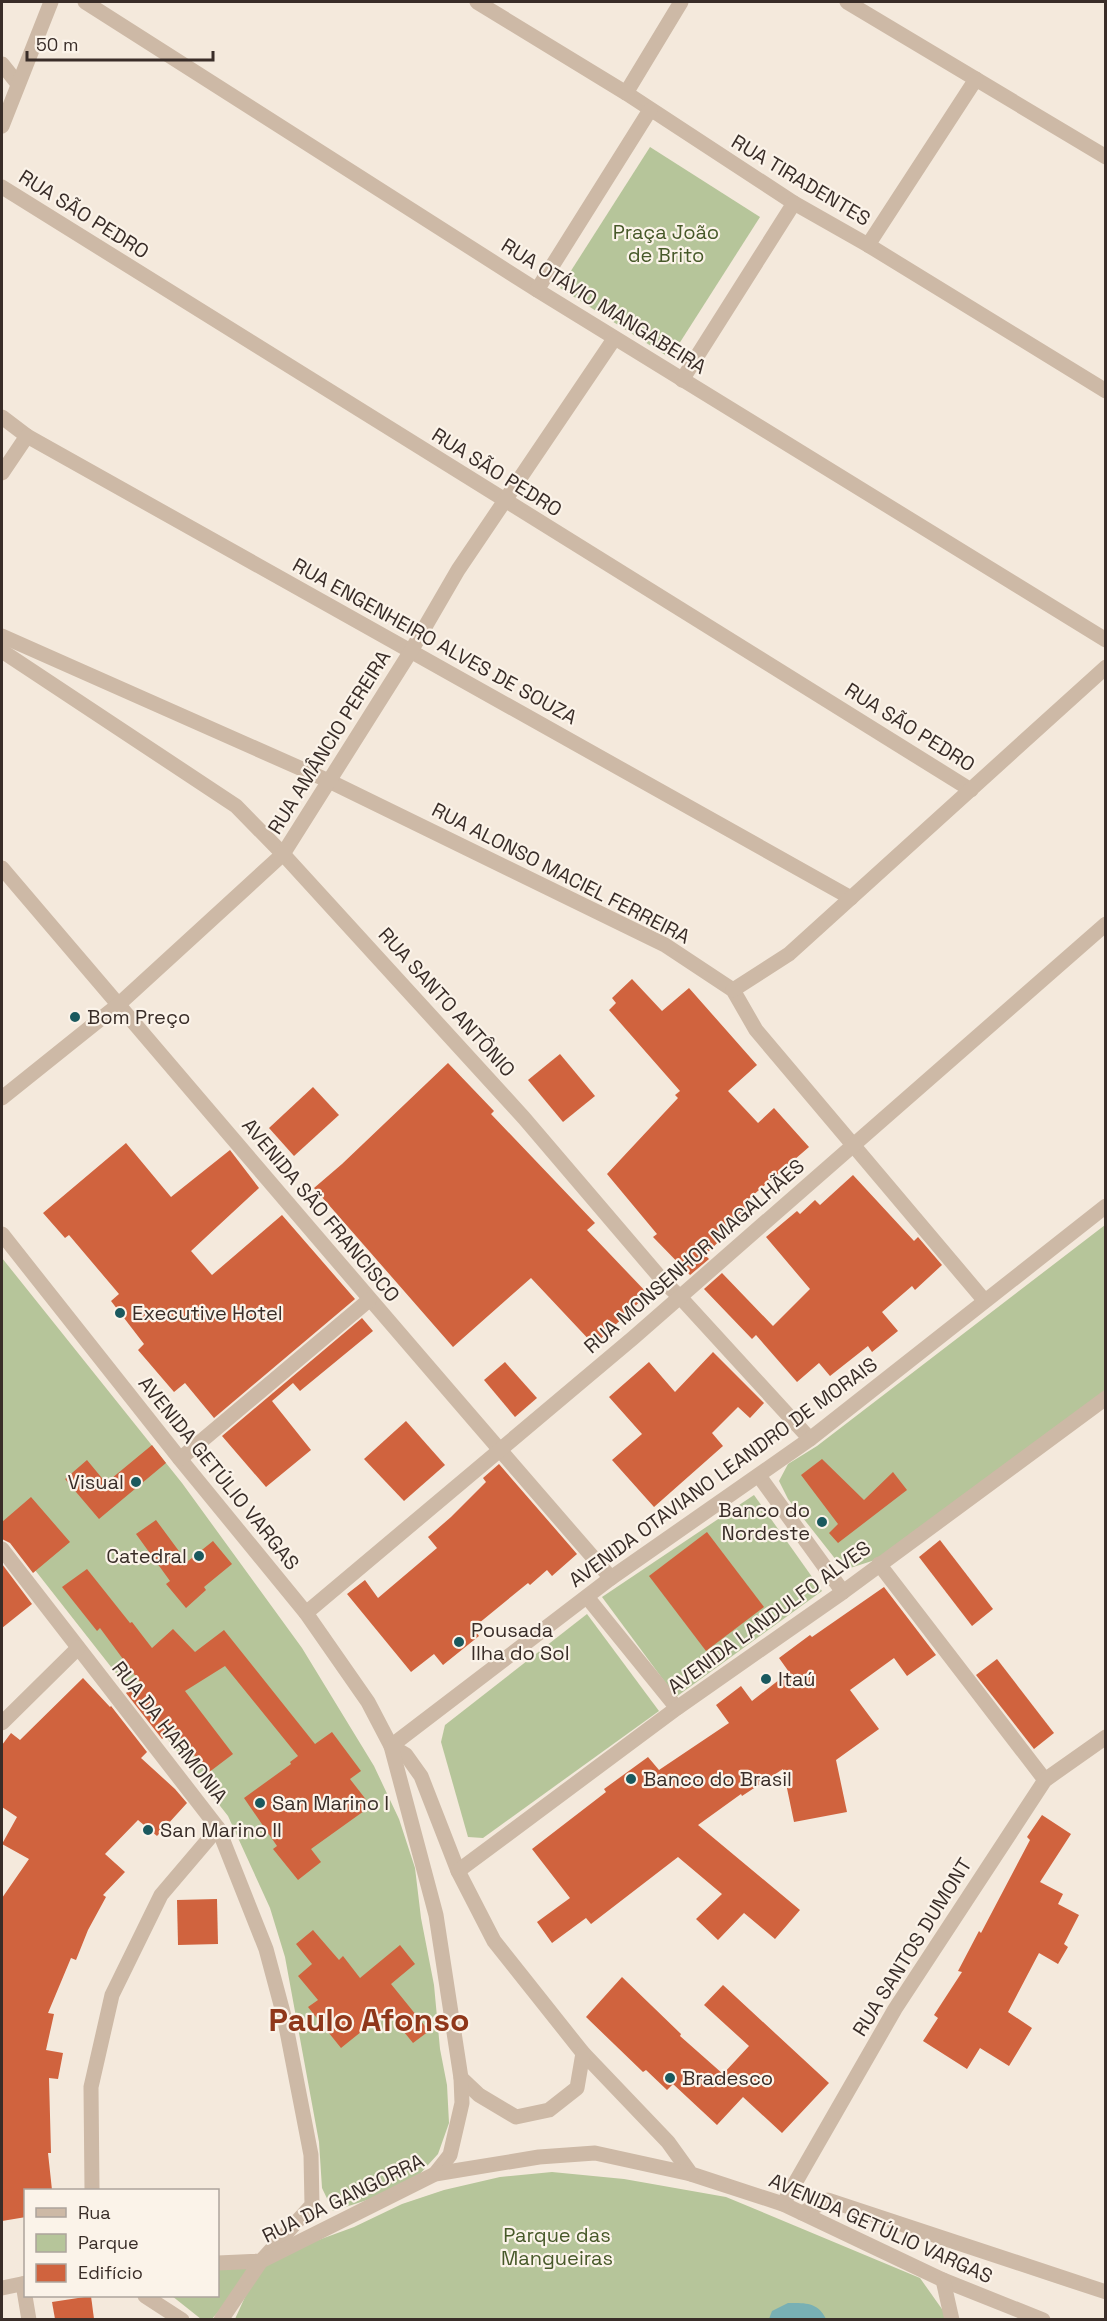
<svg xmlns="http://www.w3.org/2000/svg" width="1107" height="2321" viewBox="0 0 1107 2321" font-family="'Space Grotesk',sans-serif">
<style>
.green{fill:#b6c59a}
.water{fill:#78b0b4}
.building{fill:#d0633e}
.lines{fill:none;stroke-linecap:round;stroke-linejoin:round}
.minor{stroke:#cdb9a6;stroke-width:15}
.poi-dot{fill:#1a595e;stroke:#fbf3e9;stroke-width:2}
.labels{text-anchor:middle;stroke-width:4.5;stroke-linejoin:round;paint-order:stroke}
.street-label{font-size:20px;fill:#392d28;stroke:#fbf3e9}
.park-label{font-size:20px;fill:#475929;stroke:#fbf3e9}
.poi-label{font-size:20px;fill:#392d28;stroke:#fbf3e9;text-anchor:start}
.town-label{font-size:32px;font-weight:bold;fill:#8f371a;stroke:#fbf3e9}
</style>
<rect width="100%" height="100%" fill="#f4e9dc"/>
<!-- green -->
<g class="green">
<path d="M650,147L760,217L670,358L560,288Z"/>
<path d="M1105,1225V1404L875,1560L844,1570L788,1499L779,1481L788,1464L817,1446Z"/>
<path d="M2,1258L182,1483L302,1648L374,1766L399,1819L415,1868L421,1918L434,1985L440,2049L447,2085L449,2123L438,2154L418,2176L383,2195L333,2211L322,2188L319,2142L285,1957L270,1908L228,1816L2,1528Z"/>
<path d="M754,1495L822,1591L676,1697L602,1597Z"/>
<path d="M587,1614L659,1711L483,1838L468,1837L441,1742L445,1725Z"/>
<path d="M552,2172L624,2179L726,2197L920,2278L949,2319H235L260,2264L212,2319H201L172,2296H218V2268L261,2261L354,2227L402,2204L444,2190L500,2177Z"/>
</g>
<!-- water -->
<path class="water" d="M788,2303C805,2303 818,2302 826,2319H769L772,2311Z"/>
<!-- building -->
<g class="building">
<path d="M632,979L662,1011L689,988L757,1065L728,1091L758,1123L774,1108L809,1147L745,1202L752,1209L705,1255L709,1259L690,1275L653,1237L657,1234L607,1174L678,1098L675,1095L680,1091L609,1010L616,1003L612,998Z"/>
<path d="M560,1054L595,1096L563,1122L528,1080Z"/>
<path d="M448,1063L494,1111L491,1114L595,1223L587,1230L648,1294L594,1345L531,1278L453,1347L314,1188L342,1164Z"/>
<path d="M313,1087L339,1115L294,1156L269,1128Z"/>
<path d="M126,1143L171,1197L230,1150L259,1188L191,1251L212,1275L282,1215L355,1299L214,1418L185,1383L174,1392L138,1350L144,1344L111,1301L119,1294L69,1235L65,1238L43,1213Z"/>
<path d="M853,1175L914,1241L918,1237L942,1265L915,1290L912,1286L882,1312L898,1331L872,1352L868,1346L830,1376L819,1363L797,1382L756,1335L752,1339L704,1289L722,1273L773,1326L810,1289L766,1237L797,1211L800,1214L815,1200L820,1205Z"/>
<path d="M362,1318L373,1331L300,1391L293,1383L272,1401L311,1450L266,1487L222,1436Z"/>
<path d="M713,1352L764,1403L750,1418L738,1407L712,1433L723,1446L654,1507L612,1460L642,1434L609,1397L649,1362L675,1392Z"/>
<path d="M505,1362L537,1398L515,1417L484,1380Z"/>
<path d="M406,1421L445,1465L404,1501L364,1459Z"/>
<path d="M152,1445L166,1463L99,1519L65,1479L87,1460L106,1483Z"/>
<path d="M822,1459L864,1500L893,1472L907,1490L838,1543L829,1533L838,1524L801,1475Z"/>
<path d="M499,1464L577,1554L552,1576L547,1570L530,1585L528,1583L473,1628L479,1636L443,1665L434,1654L411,1672L347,1594L365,1580L378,1598L437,1548L428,1537L451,1517L486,1482L483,1478Z"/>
<path d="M31,1497L70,1542L33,1573L10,1543L2,1539V1522Z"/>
<path d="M156,1520L187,1562L213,1541L232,1564L204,1587L206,1590L186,1608L166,1584L170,1581L136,1534Z"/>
<path d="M707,1532L764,1607L706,1651L649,1576Z"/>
<path d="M940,1540L993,1609L972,1626L919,1557Z"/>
<path d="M2,1564L32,1604L2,1628Z"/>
<path d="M87,1569L130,1623L132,1622L152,1648L173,1629L195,1652L224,1630L315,1744L332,1732L361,1771L350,1779L371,1806L311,1849L321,1862L298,1880L273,1849L277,1846L244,1798L291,1764L290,1762L298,1756L225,1666L185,1691L233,1754L208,1773L174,1729L162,1739L126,1693L140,1682L100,1628L97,1631L62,1587Z"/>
<path d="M884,1587L936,1655L907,1676L894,1658L850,1690L879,1729L836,1760L847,1812L794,1822L783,1769L742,1796L741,1794L698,1825L800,1910L775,1939L744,1913L718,1940L696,1919L722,1894L678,1857L591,1924L586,1918L552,1943L537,1922L570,1898L532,1849L606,1792L604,1789L648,1757L659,1770L729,1723L716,1705L741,1686L752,1701L789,1672L779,1658L810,1635L812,1637Z"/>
<path d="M997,1659L1054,1733L1034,1749L976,1675Z"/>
<path d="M83,1678L110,1707L111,1706L147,1752L141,1758L175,1789L187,1803L157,1836L138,1820L105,1854L125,1872L103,1895L106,1897L88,1930L76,1960L71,1958L48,2013L54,2014L46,2050L63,2053L58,2079L49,2078L51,2153H48L52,2190H26V2217L2,2221V1898L29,1859L2,1844L17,1817L2,1807V1745L11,1733L20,1740Z"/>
<path d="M1042,1815L1071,1834L1040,1882L1063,1894L1058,1904L1079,1915L1064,1944L1068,1947L1058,1964L1039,1953L1008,2012L1032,2028L1009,2066L980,2048L967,2069L923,2041L938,2018L934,2015L962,1972L958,1971L979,1931L981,1933L1030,1840L1027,1837Z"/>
<path d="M217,1899L218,1944L178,1945L177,1900Z"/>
<path d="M313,1930L339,1960L343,1956L360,1978L400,1945L415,1964L391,1984L429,2031L413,2043L387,2011L341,2048L308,2007L318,2000L298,1976L312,1964L296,1944Z"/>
<path d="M622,1977L681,2034L680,2036L723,2074L749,2046L704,2005L723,1985L829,2083L782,2133L743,2097L717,2125L673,2084L667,2090L646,2070L643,2072L586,2017Z"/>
<path d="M91,2296L94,2319H55L52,2302Z"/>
</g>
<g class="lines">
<!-- minor -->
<g class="minor">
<path d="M85,2L537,290L1106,640"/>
<path d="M477,2L626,93L794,203L868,245L1106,391"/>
<path d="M847,2L1106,157"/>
<path d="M2,64L18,84"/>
<path d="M626,93L681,2"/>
<path d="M2,126L51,2"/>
<path d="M2,187L971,790"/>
<path d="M868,245L976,79"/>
<path d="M537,290L650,110"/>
<path d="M682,380L794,203"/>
<path d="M2,417L27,436L851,898"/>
<path d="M2,473L27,436"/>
<path d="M2,636L329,781L665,945L733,990L756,1030L984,1300"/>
<path d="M2,651L236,806L283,854L524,1118L664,1282L680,1297L810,1439"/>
<path d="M2,868C204,1105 406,1343 611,1578"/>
<path d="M733,990L789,954L1106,667"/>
<path d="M2,1098L118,1005L283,854L411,651L458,570L614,339"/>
<path d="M2,1234L180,1459L306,1613L368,1702L391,1746L406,1755L421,1776L458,1871L494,1941L583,2053L668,2142L691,2174L783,2204L943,2280L1043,2320"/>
<path d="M180,1459L369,1300"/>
<path d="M759,1476L843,1592"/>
<path d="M2,1549L218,1828L266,1949L284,2016L311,2155L312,2205L261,2261L218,2263"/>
<path d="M879,1564L1045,1780"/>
<path d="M587,1597L677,1708"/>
<path d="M306,1613L633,1338L1106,924"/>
<path d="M2,1723L78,1648"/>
<path d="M458,1871L677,1708L843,1592L1106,1398"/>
<path d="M461,2078L479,2095L516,2117L549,2110L577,2088L583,2053"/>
<path d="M435,2174L450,2155L462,2103L461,2078L436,1915L391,1746L611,1578L810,1439L1106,1206"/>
<path d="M92,2190L91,2087L112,1995L161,1895L218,1828"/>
<path d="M783,2204L895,2009L1045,1780L1106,1737"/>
<path d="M802,2213L828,2200L1106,2292"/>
<path d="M943,2280L952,2320"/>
<path d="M23,2284L29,2320"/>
<path d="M2,2288L26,2283"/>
<path d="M145,2296L182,2320"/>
<path d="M221,2320L261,2261L435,2174L539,2157L595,2153L691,2174"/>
</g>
</g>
<!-- markers -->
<g class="poi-dot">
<circle cx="75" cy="1017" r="6"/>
<circle cx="120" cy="1313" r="6"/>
<circle cx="136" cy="1482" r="6"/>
<circle cx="822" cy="1522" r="6"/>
<circle cx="199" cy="1556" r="6"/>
<circle cx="459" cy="1642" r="6"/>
<circle cx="766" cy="1679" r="6"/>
<circle cx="631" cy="1779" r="6"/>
<circle cx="260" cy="1803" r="6"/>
<circle cx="148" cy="1830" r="6"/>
<circle cx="670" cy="2078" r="6"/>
</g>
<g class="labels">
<!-- street labels -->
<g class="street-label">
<text transform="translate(801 180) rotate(31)" y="7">RUA TIRADENTES</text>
<text transform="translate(84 214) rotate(32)" y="7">RUA SÃO PEDRO</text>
<text transform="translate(604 306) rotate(32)" y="7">RUA OTÁVIO MANGABEIRA</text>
<text transform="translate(497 472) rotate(32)" y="7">RUA SÃO PEDRO</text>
<text transform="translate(435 641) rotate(29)" y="7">RUA ENGENHEIRO ALVES DE SOUZA</text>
<text transform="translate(910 727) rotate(32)" y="7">RUA SÃO PEDRO</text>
<text transform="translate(329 742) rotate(-58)" y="7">RUA AMÂNCIO PEREIRA</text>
<text transform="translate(561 873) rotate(27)" y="7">RUA ALONSO MACIEL FERREIRA</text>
<text transform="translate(447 1002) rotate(48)" y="7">RUA SANTO ANTÔNIO</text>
<text transform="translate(321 1210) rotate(50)" y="7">AVENIDA SÃO FRANCISCO</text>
<text transform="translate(694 1256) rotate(-41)" y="7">RUA MONSENHOR MAGALHÃES</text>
<text transform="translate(723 1472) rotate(-36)" y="7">AVENIDA OTAVIANO LEANDRO DE MORAIS</text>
<text transform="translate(219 1473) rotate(51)" y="7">AVENIDA GETÚLIO VARGAS</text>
<text transform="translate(769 1617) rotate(-36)" y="7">AVENIDA LANDULFO ALVES</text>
<text transform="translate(170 1732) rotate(52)" y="7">RUA DA HARMONIA</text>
<text transform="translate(912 1947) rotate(-58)" y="7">RUA SANTOS DUMONT</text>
<text transform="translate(343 2198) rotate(-26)" y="7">RUA DA GANGORRA</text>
<text transform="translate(881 2228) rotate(24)" y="7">AVENIDA GETÚLIO VARGAS</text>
</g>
<!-- park labels -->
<g class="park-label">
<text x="666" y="239">Praça João<tspan x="666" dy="23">de Brito</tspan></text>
<text x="557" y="2242">Parque das<tspan x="557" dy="23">Mangueiras</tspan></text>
</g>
<!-- poi labels -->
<g class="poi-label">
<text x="87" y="1024">Bom Preço</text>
<text x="132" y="1320">Executive Hotel</text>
<text x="124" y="1489" text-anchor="end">Visual</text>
<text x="810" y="1517" text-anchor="end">Banco do<tspan x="810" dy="23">Nordeste</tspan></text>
<text x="187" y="1563" text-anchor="end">Catedral</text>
<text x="471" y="1637">Pousada<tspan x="471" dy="23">Ilha do Sol</tspan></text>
<text x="778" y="1686">Itaú</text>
<text x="643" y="1786">Banco do Brasil</text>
<text x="272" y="1810">San Marino I</text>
<text x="160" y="1837">San Marino II</text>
<text x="682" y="2085">Bradesco</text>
</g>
<!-- town labels -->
<g class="town-label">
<text x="369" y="2031">Paulo Afonso</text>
</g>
</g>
<!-- border -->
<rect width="1107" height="2321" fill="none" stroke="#392d28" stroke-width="6"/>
<!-- legend -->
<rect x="24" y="2189" width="195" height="108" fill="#fbf3e9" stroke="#ada49c" stroke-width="1.5"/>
<rect x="36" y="2208" width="30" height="9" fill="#cdb9a6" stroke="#ada49c" stroke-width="1.5"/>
<text x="78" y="2219" font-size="18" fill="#392d28">Rua</text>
<rect x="36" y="2234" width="30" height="18" fill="#b6c59a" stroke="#ada49c" stroke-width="1.5"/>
<text x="78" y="2249" font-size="18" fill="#392d28">Parque</text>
<rect x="36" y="2264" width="30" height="18" fill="#d0633e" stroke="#ada49c" stroke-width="1.5"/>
<text x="78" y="2279" font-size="18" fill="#392d28">Edifício</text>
<!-- scale -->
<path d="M27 51v9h186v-9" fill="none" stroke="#392d28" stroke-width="3"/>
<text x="36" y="51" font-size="18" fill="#392d28" stroke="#fbf3e9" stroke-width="4.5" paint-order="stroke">50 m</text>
</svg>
